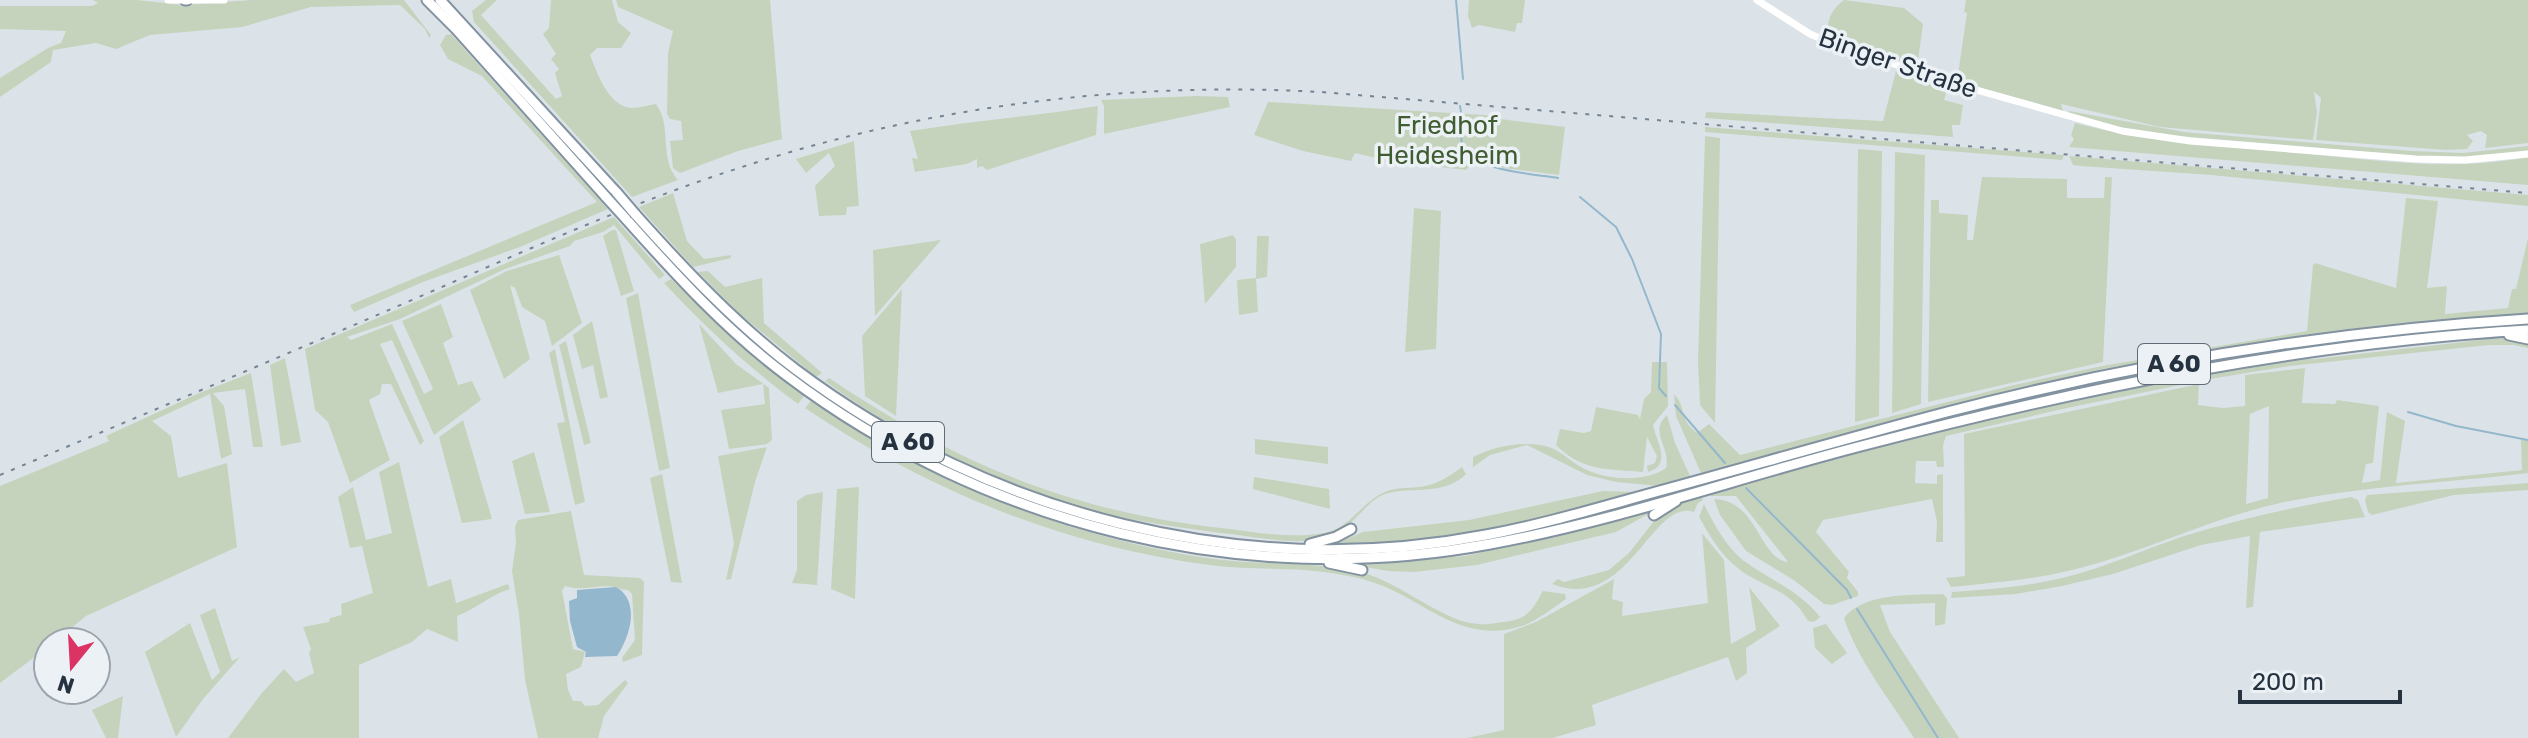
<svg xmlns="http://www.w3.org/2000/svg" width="2528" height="738" viewBox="0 0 2528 738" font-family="Rubik,sans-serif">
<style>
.green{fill:#c5d3bd;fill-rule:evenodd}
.water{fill:#93b7cc}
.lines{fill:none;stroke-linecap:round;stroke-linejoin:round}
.stream{stroke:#93b7cc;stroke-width:2}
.motorway-casing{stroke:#8292a0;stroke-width:13}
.secondary{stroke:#fff;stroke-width:7}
.motorway{stroke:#fff;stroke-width:9}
.rail{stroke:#748493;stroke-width:2;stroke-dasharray:4 8;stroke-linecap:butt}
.motorway-bridge-casing{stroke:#8292a0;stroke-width:13;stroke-linecap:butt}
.motorway-bridge{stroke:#fff;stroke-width:9}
.labels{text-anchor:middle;stroke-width:7;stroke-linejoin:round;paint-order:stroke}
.shield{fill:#ecf1f6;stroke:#616b77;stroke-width:2}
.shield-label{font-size:24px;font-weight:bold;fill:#253240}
.street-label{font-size:26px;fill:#253240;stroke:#ecf1f6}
.park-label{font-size:26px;fill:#3f5d30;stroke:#ecf1f6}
</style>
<rect width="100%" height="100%" fill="#dce3e8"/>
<!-- green -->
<g class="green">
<path d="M93,0H137L182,5L252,0H404L431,35L429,38L425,29L400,5L311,7L242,27L150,35L116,49L96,43L53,50L51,62L0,97V78L48,48L61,43L66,31L0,29V6H92L98,3Z"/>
<path d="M486,0H497L481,15L556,99L562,96L555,73L559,69L551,59L556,54L543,34L549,28L551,0H612L618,22L631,33L621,48H597L590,55C597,72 608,106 631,108C639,108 648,105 656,104C673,127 658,157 678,180L632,197L474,22L472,11Z"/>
<path d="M616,0H770L782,139L738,151L680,173L673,168L670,141L683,140L681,121L670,119L667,114L668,53L673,31L618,7Z"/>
<path d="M1469,0H1525L1522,23H1517L1515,32L1479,25L1472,28L1468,16Z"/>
<path d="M1844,0L1904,8L1923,24L1917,68L1828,37C1827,20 1830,11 1844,0Z"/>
<path d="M1966,0H2528V143L2485,148L2487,135L2481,131L2467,135L2473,141L2467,149L2446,150L2316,140L2321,98L2314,92L2317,112L2313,140L2160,127L2061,104L2063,111L2052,108L1957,81L1967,13L1964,12Z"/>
<path d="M451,34L608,209L520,247L423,282L354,312L350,305L597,202L482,76L448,59L440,45L446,35Z"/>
<path d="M1896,71L1948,87L1944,100L1963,105L1960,125H1952L1953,137L1705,118L1706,112L1883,121Z"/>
<path d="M1196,96L1228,97L1230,107L1104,134V106L1101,100Z"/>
<path d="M1268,102L1500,116V119L1565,127L1559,175L1504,168L1477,159L1466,170L1389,161L1355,153L1351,161L1303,151L1254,135Z"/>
<path d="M1098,106L1096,135L987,170L982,166L977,168V159L967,164L915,172L912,158L918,159L910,131C973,121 1035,116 1098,106Z"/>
<path d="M2069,111L2184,132L2412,151L2463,153L2528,146V151L2463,158L2413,156L2168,135L2118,127L2068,113Z"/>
<path d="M2075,123C2148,142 2223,146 2298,153C2374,160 2452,172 2528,157V185L2069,147L2074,139L2071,135Z"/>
<path d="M1705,127L2064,155L2062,160L1705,132Z"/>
<path d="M1705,136L1720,138L1715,423L1700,405L1698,361Z"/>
<path d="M854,141L859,206L847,207L846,215L819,216L815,186L835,166L829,153L806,173L796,159Z"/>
<path d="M1858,149L1882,151L1879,416L1855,422Z"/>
<path d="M1895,152L1925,155L1921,404L1892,413Z"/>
<path d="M2069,156L2528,195V206L2211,175L2080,166L2073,165Z"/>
<path d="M1982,177L2067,179V198H2104L2105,177H2112L2103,362L1928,402L1931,200H1939V213L1968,215L1967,240H1973Z"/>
<path d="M673,193L687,241L704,259L731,255V258L693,267L639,207Z"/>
<path d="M2406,198L2438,201L2427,288L2447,286L2445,314L2508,308L2512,289H2516L2528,238V314L2396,325L2307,336L2102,369L1701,473L1676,416L1674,394C1688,409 1677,417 1697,433L1709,424L1740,455L2014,385L2102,366L2307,331L2313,265L2315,263L2396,288Z"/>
<path d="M1414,208L1441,211L1436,349L1405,352Z"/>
<path d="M614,217L665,275L659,279L614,225L603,232L574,241L570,246L505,269L400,319L347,337L351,340L392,324L424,394L433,389L402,321L441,304L453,337L443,343L458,385L472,381L481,400L434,435L392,340L380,344L424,441L420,445L391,384H382L380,394L369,400L390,460L350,483L328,422L315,410L305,349Z"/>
<path d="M612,230H616L634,291L621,296L603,236Z"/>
<path d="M1233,235L1236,240V267L1205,304L1200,244Z"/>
<path d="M1257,236H1269L1267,277L1256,279L1258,312L1239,315L1237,280L1256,278Z"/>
<path d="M941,240L875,316L873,250Z"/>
<path d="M559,255L582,323L552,346L545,321L522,307L515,288L510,285L530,359L504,379L470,290L507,271Z"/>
<path d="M708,271L725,287L762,278L764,323L822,373L816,377L740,314L698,272Z"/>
<path d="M671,279L748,352L804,396L798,404C749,368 705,327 664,283Z"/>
<path d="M902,289L896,416L865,396L862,336Z"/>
<path d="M638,293L670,468L659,471L626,298Z"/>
<path d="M592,321L608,397L600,399L593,365L582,369L573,335Z"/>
<path d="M699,324L736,364L769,388L772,440L767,444L729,449L721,410L765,404L763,384L718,393Z"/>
<path d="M2489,339H2515L2528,343V348L2514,345H2489L2290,366L2210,379L2067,408L1946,436L1943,445L1944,467H1937L1936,461H1916L1915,483L1937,484V475L1943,474V542H1936L1937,522L1932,499L1823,520L1816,532L1849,572L1847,578L1858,592V596L1832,605L1824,604L1795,581L1746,551L1720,515L1714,499C1758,500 1759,559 1788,562L1736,496H1711L1710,493L1938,431L2064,401L2209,372L2291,359H2315Z"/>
<path d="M566,341L591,443L584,445L559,345Z"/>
<path d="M555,349L585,502L575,505L557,423L565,422L549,353Z"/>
<path d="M285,358L301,442L281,446L270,365Z"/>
<path d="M1652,362H1667L1668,406L1653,425C1656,441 1673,465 1648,472L1647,466L1655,463L1657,456L1647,437L1643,472C1609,469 1583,472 1556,445L1560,429L1584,433L1591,431L1596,407L1638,415L1640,419L1644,399L1651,392Z"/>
<path d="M2305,368L2302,403L2335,404L2337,400L2379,406L2373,463L2366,464L2362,483L2380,480L2387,412L2405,421L2396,483L2522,470L2521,439L2528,440V473C2446,483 2361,486 2280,503C2208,519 2143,553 2072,570C2032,580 1991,583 1951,587L1946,578L1965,576L1964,434L2199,384L2198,405L2223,408L2245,406V375ZM2269,406L2268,498L2246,504L2250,414Z"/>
<path d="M251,373L263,447H253L245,389L213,393L224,406L232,454L221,459L210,394L152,421L171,436L178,478L227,463L237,547L86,616L54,642H48V647L0,683V486L109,441L106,436L197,394Z"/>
<path d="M829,378C956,463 1069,511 1221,528C1254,532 1291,539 1324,533C1349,529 1361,503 1383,493C1395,486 1411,489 1425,486C1439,483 1450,476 1462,467L1466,474C1445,496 1412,486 1385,494C1364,501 1353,532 1321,539C1296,545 1256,537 1230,534C1182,528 1133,521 1086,510C1057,502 1028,490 1000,478C938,452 880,422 825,381Z"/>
<path d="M811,401C932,482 1063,536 1207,558C1259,566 1312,560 1363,573C1400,582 1444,623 1479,624C1487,625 1495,623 1503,622C1514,621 1522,619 1530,611C1536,605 1539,597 1543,591L1565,594L1566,599C1553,608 1539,619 1525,625C1461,647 1427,600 1372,582C1361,578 1348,576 1337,574C1295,566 1251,571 1209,565C1064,546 926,490 805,408Z"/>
<path d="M1667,415L1675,443L1691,478L1659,486L1616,482L1587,475L1527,445L1490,455L1473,467V457C1493,446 1529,439 1552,448C1564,454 1575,465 1589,471C1611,480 1647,482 1666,468C1671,446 1648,433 1667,415Z"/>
<path d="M463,420L492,519L462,523L439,437Z"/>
<path d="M1255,439L1328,447V464L1255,454Z"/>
<path d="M767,447L755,482L731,579L726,580L734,543L718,456Z"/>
<path d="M534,452L550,512L525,514L512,461Z"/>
<path d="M399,462L428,587L451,579L456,603L508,584L510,589C490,595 476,609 457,616L458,642L427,629L412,642L359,665V738H228L261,694L284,669L296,682L314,673L309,653L311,649L303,627L329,622L330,618L342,615L341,604L373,593L362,546L350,548L338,497L353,487L366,540L392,533L379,472Z"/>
<path d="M662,474L682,583L671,582L650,478Z"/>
<path d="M1254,477L1329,489L1330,509L1253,489Z"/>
<path d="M2528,483V490L2454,495L2372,515L2368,512L2365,500L2367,495Z"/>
<path d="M859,487L855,599L831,589L837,489Z"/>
<path d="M1603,491L1637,492C1582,507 1526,524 1470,533C1426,541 1380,542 1335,544L1363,532L1469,520Z"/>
<path d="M823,492L817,585L792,583L797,570V501L806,495Z"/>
<path d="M1701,496L1703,500L1698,503L1694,512C1652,497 1628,614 1552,584L1558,579L1564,582L1609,570L1629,553L1658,516L1678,503Z"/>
<path d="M2351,497L2358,500L2365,517L2260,532L2253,607L2246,608L2250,536L2201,545L2113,574L2062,586L2016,594L1951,598L1952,592C1989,589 2026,587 2062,578C2104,568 2143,550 2184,536C2239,519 2294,507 2351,497Z"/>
<path d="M1704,504C1713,523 1727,548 1744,561C1770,580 1800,591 1820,617L1814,622L1808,621C1788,585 1760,589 1733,564C1718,551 1709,534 1699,517Z"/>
<path d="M1661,507L1616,532L1477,565L1414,572L1388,571L1353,565L1465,556L1546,538Z"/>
<path d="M571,511L584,575L640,578L644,582L642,655L623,662L622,658L635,640L632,594L628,590C623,590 619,588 615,587C598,584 582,592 565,586L562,591L573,649L585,652L581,667L566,674L568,690L573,701H581L585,706L598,705L625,680L628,683L604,716L598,738H538L525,680L519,614L512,571L516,543L515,527L518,520Z"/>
<path d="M1702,533L1724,560L1731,644L1756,630L1749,587L1780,626L1746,648L1747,673L1736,681L1728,657L1592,705L1596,725L1553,738H1467L1504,730V634L1536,622L1614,579L1612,599L1623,602L1622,616L1708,603Z"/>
<path d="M1943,594L1947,598L1945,624L1935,626V603L1880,605L1890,632L1959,738H1914C1890,700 1857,659 1844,618C1864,592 1914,595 1943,594Z"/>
<path d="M215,608L232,661L240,657L203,699L176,737L145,652L190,623L212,680L220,672L200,615Z"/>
<path d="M1826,624L1847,653L1832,664L1815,648L1813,628Z"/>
<path d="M123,696L118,738H106L92,710Z"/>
</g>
<!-- water -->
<path class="water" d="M616,587C641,601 630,637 617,656L585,657L586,652L577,647L570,621L569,601L577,598V590Z"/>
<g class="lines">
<!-- stream -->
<g class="stream">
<path d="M1456,0L1463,79"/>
<path d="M1460,106C1463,118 1459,131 1462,143C1469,171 1534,174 1558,178"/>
<path d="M1580,197L1616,227L1632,259L1661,334L1659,388L1666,396"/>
<path d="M1675,405L1725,463"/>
<path d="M2408,412L2456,426L2528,440"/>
<path d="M1746,488L1847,590L1851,598"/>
<path d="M1857,609L1938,738"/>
</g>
<defs>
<g id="motorway">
<path d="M185,0H187"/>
<path d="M427,0L456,29L606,197"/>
<path d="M440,0L617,193"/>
<path d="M635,214C685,270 736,324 795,369C990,516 1245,581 1486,535C1546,524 1604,506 1663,490C1758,464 1852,437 1947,412C2137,363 2333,331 2528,319"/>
<path d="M626,219C676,275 726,330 786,375C985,526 1245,590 1490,544C1617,521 1740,477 1865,445C2082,388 2303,343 2528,330"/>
<path d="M2509,335L2528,339"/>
<path d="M1654,515L1676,501"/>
<path d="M1310,544L1336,537L1351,529"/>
<path d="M1329,563L1362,570"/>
</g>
</defs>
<!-- motorway casing -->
<use href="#motorway" class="motorway-casing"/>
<!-- secondary -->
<g class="secondary">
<path d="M168,0H224"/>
<path d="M1757,0L1810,34L1833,44L1955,84L2122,131L2190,141L2416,159L2465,160L2528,154"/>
</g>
<!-- motorway -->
<use href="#motorway" class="motorway"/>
<!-- rail -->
<path class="rail" d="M0,475C135,418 271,361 405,303C516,255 627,204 742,167C928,106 1126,81 1321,92L2528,193"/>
<defs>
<g id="motorway-bridge">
<path d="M617,193L635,214"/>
<path d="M606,197L626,219"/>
</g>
</defs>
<!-- motorway-bridge casing -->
<use href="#motorway-bridge" class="motorway-bridge-casing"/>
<!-- motorway-bridge -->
<use href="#motorway-bridge" class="motorway-bridge"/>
</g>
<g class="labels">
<!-- shield labels -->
<g class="shield">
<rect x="2138" y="344" width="72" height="40" rx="6"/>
<rect x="872" y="422" width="72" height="40" rx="6"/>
</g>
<g class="shield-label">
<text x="2174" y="372">A 60</text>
<text x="908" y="450">A 60</text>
</g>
<!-- street labels -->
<g class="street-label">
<text transform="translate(1898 63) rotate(19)" y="9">Binger Straße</text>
</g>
<!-- park labels -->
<g class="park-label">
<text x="1447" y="134">Friedhof<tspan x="1447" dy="30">Heidesheim</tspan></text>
</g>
</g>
<!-- north arrow -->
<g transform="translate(72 666) rotate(198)"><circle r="38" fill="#ecf1f6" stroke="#9ca5ad" stroke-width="2"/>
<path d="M0-6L14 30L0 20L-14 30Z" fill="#db3364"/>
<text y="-12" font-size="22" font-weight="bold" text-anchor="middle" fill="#253240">N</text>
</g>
<!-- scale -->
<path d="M2240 690v12h160v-12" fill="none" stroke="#253240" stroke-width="4"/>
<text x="2252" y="690" font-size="24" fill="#253240" stroke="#ecf1f6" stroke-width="6" paint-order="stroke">200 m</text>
</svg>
